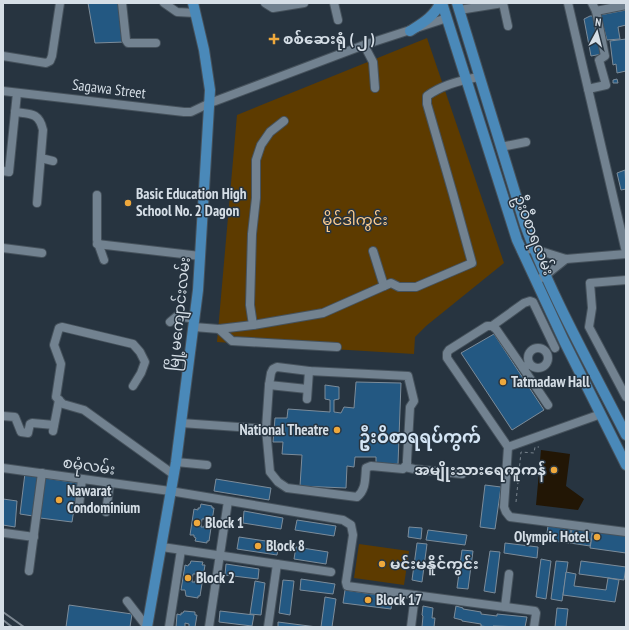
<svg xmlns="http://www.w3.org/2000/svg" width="629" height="630" viewBox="0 0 629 630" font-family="'PT Sans Narrow','Noto Sans Myanmar',sans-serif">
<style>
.green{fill:#5d3b00}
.water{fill:#221605}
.building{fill:#235882;stroke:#7c8c9a;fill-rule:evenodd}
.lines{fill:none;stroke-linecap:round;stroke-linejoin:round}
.minor-casing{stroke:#46525c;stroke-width:10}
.major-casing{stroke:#46525c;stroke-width:12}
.path{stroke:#79848e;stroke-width:1;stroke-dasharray:3 3;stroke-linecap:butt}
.minor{stroke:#728290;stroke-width:8}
.major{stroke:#4a89b9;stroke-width:10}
.rail{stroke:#7b8690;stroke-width:2}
.poi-dot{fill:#eea83c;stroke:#273440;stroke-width:1.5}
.labels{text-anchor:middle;stroke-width:3;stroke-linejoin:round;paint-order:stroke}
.poi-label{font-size:15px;font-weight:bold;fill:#d5dee6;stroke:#273440;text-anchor:start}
.street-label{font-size:15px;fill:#d5dee6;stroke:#273440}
.park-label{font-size:15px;fill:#fdcd8f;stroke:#273440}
.quarter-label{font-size:17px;font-weight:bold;fill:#d4e5f5;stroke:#273440}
</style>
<rect width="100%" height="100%" fill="#273440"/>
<!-- green -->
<g class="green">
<path d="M427,38L504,263L426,326L415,337L414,354L217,342L237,115Z"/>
<path d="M359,544L409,551L404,585L354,578Z"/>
</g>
<!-- water -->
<path class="water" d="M541,450L570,454L566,486L584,499L578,510L536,505Z"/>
<!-- building -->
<g class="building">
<path d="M88,3H119L125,42L95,43Z"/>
<path d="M626,10V25L618,27L620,39L607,40L600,15Z"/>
<path d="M590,16H595L602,54L591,56L584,19Z"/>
<path d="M626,39V71L617,73L616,64L613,65L610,41Z"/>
<path d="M617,79L618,83H613V80Z"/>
<path d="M625,170L626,189L621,190L617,173Z"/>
<path d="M494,334L544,410L512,430L461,353Z"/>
<path d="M356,382L401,383L398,464L376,463V457H355L354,467L347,466L346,488L300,486L302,455L282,454L283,442H273L275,418H287L288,409L330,412V400L325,399V385L339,387V399L334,400V412L341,413L344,407L354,408Z"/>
<path d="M25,473L38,475L33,516L20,514Z"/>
<path d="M45,478L78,483L72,522L40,518Z"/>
<path d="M216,479L271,488L269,500L214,491Z"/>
<path d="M485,485L501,487L495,529L480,527Z"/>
<path d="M3,499L17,501L15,527L3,525Z"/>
<path d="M201,504L212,506V508H214L209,541H207V543L195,541L196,538L194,537V535H190L194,509L198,510V508H200ZM202,519H206L204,527H201Z"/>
<path d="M244,511L283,518L281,529L243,523Z"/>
<path d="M297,520L336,526L334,536L295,530Z"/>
<path d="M548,526L571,529L569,543L546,540Z"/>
<path d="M409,527L422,528L421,539L408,537Z"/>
<path d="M572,529L592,532L590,546L570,543Z"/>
<path d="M428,530L467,535L465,545L426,540Z"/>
<path d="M593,531L626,536V553L590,548Z"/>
<path d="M239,537L279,543L277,555L237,549Z"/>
<path d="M417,543L427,544L422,582L412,580Z"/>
<path d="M505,543L538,547L537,558L504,553Z"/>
<path d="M296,547L328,552L326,564L294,559Z"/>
<path d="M462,550L473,551L468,589L457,588Z"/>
<path d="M490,551L500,552L495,593L484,591Z"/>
<path d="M541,559L551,561L546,599L536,597Z"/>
<path d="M191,561L203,562L202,565H205L200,596H198V598L186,596L185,590H181L185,565L188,566L189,564H190ZM193,574H197L195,582H192Z"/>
<path d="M556,561L568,562L562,601L551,599Z"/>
<path d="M581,561L626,567L624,580L579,574Z"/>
<path d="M226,564L259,569L258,579L225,575Z"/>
<path d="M566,572L576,574L574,586L606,590L608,578L619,580L615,602L563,595Z"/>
<path d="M301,579L335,584L333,594L300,590Z"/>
<path d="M283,580L294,581L290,615L279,613Z"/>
<path d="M255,581L265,583L261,615L250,614Z"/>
<path d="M345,590L393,597L391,609L343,603Z"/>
<path d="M325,597L336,599L332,627H321Z"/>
<path d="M69,605L132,614L130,627H66Z"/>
<path d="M423,606L433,608L432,618H435L434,627H422L423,616L422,615Z"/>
<path d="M456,606L463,608V609L481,612V614L497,616V614L527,617L525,627L493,626V627H489L481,626V624L462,621V620L454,618Z"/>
<path d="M557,608L568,609L566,627H555Z"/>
<path d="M184,611L195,612V615H197L195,627H189V624L185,623V627H176L177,614L181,615V613H183Z"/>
<path d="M220,611L254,615L252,626L219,622Z"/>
<path d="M278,622L317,627H278Z"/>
</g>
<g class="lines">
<defs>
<g id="minor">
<path d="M122,3L126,40L128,43H156"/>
<path d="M164,3L177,12L195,13"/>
<path d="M265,3L273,8L304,3"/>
<path d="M334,3L338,20"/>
<path d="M503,3L508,26"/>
<path d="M568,3L626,252"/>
<path d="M592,3L596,11"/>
<path d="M459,10L503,3"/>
<path d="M364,45L373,62L375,88"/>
<path d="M3,56L46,63L50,61L52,56L60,3"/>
<path d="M588,89L606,85L599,60L605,56L596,11L626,5"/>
<path d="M3,91L184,112H191L210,103L364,45L447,18"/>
<path d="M15,112C30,114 39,112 43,130L37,203"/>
<path d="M501,147L526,142"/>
<path d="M41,158L53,161"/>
<path d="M3,171L9,172L17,93"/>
<path d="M97,195V240L104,260"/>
<path d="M97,244L200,256"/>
<path d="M3,248L42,253"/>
<path d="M521,250L534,249L566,259L626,254"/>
<path d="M373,251L384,286L391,283L399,287H416L472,263L453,194L427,104V96C442,85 461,80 479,77"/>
<path d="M541,278L546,275L566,259"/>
<path d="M626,280L590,283L592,308L589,327L626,397"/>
<path d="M170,322L177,316L195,319"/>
<path d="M253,325L250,305L252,234L256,198V160L261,145L270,132L284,121"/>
<path d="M492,326L524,303L530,301L533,302L555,348"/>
<path d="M194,327L219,329L253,325L323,313L384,286"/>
<path d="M219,329L232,341L337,347"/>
<circle cx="538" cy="358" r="10"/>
<path d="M529,364L523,368L496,329L492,326H487L449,350L447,353V358L508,447L504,507L506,512L510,517L626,532"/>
<path d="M277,367L309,371L408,376L414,401L410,407L407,460V464L403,469L371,466L366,468C365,479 366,490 357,497L287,488L278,482L270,472L266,429L269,385L271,373L273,369Z"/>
<path d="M523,368L548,405"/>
<path d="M269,385L307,389"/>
<path d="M133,386L141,373L145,362L140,352L133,344L62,327L59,328L54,345L61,364L56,397L63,404L84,410L173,474"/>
<path d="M307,399L309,371"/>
<path d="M3,416L15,417L21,432L28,433L30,424L32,423L54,425"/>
<path d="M181,423L266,429"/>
<path d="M53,431L59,400"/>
<path d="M508,447L601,414"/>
<path d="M176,462L207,465"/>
<path d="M405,467L414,469L462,474"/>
<path d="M3,468L170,491L343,520L351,525L353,535L346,582L347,586L535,611L536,613L534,627"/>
<path d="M79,506L82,479"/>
<path d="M106,512L110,483"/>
<path d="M5,533L34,537"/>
<path d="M162,547L331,572"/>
<path d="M29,571L42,473"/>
<path d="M127,601L147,627"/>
<path d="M505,607L509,574"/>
<path d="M169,627L181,550"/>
<path d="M209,627L228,501"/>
<path d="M268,627L277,564"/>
<path d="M411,627L415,595"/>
</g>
<g id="major">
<path d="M442,3L517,240L564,341L626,465"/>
<path d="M457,3L525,225C552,298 591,366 626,435"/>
<path d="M410,31C421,24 435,16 440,3"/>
<path d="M147,627L176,462L198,290L210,90L204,50L193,3"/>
</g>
</defs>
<!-- minor casing -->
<use href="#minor" class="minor-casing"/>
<!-- major casing -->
<use href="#major" class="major-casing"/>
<!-- path -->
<path class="path" d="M516,502L521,452L534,453L535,447H539"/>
<!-- minor -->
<use href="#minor" class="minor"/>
<!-- major -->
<use href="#major" class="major"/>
<!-- rail -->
<g class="rail">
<path d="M3,612L24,627"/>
<path d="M3,620L12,627"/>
</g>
</g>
<!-- markers -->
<g class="poi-dot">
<path d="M272 33h4v4h4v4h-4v4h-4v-4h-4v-4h4z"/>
<circle cx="128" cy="203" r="4"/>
<circle cx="503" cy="382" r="4"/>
<circle cx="337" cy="430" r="4"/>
<circle cx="554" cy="470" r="4"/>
<circle cx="59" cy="500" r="4"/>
<circle cx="197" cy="523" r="4"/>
<circle cx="597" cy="537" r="4"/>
<circle cx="258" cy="546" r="4"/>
<circle cx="382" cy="564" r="4"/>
<circle cx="188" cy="578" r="4"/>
<circle cx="368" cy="600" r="4"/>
</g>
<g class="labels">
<!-- poi labels -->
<g class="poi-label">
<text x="283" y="44">စစ်ဆေးရုံ ( ၂ )</text>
<text x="136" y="199">Basic Education High<tspan x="136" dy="17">School No. 2 Dagon</tspan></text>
<text x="511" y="387">Tatmadaw Hall</text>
<text x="329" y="435" text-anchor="end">National Theatre</text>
<text x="546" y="475" text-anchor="end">အမျိုးသားရေကူကန်</text>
<text x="67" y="496">Nawarat<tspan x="67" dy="17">Condominium</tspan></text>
<text x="205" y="528">Block 1</text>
<text x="589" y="542" text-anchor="end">Olympic Hotel</text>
<text x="266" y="551">Block 8</text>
<text x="390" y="569">မင်းမနိူင်ကွင်း</text>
<text x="196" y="583">Block 2</text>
<text x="376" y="605">Block 17</text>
</g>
<!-- street labels -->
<g class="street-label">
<text transform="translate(109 89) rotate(7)" y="5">Sagawa Street</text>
<text transform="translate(534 235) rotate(69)" y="5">ဦးဝီစာရလမ်း</text>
<text transform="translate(179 314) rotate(-84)" y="5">မြို့မကျောင်းလမ်း</text>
<text transform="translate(89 466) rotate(8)" y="5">စမုံလမ်း</text>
</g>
<!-- park labels -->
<g class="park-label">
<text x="355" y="225">မိုင်ဒါကွင်း</text>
</g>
<!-- quarter labels -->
<g class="quarter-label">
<text x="420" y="443">ဦးဝိစာရရပ်ကွက်</text>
</g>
</g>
<!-- border -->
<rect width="629" height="630" fill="none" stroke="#d5dee6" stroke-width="8"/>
<!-- north arrow -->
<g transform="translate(597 32) rotate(7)" stroke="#273440" stroke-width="3" paint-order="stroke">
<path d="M0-3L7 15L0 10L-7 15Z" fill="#d5dee6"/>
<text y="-6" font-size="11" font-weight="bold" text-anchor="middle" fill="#d5dee6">N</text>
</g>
</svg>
